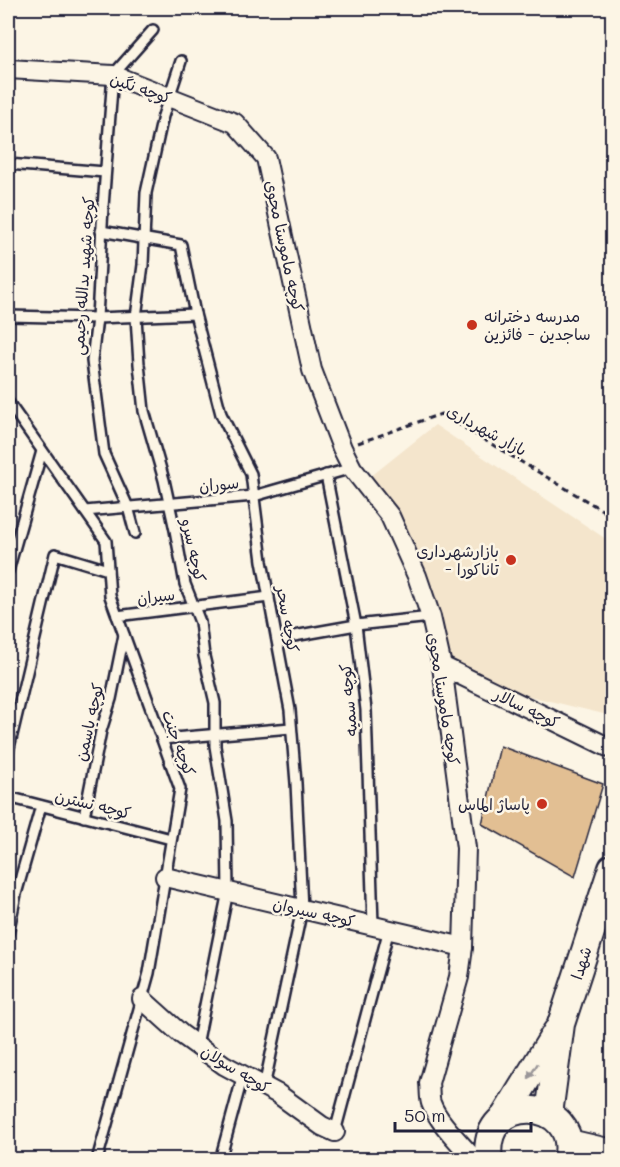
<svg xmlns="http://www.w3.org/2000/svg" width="620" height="1167" viewBox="0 0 620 1167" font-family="Mali,'Playpen Sans Arabic',sans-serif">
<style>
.built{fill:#f4e5cc}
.building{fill:#e2bf93;stroke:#22223b;stroke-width:1.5}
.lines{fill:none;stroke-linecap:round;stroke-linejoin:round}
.lane-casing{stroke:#22223b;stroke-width:14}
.street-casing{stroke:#22223b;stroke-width:22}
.secondary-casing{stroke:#22223b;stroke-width:30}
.path{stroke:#22223b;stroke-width:3;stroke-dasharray:6 4.5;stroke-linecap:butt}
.lane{stroke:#fcf5e5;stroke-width:9}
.street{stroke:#fcf5e5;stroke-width:18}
.secondary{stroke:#fcf5e5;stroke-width:26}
.oneway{fill:#9a9698}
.poi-dot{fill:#c8321e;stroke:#fcf5e5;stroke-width:2}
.labels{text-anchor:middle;stroke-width:5;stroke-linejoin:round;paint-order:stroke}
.street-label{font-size:16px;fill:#22223b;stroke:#fcf5e5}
.poi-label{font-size:16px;fill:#22223b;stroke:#fcf5e5;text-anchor:end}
</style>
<rect width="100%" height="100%" fill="#fcf5e5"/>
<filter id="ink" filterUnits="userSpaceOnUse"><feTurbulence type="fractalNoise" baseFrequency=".0167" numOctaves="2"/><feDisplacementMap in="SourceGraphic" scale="12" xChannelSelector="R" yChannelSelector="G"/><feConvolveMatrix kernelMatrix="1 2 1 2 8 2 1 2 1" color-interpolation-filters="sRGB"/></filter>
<g filter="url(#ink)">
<!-- built -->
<path class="built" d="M435,425L612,543V716L437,674L431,617L365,481Z"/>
<!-- building -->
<path class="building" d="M500,746L603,784L575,877L482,824Z"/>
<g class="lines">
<defs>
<g id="lane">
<path d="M181,61L163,116L146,193L143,265L136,317L139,364L144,411L164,480L175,530L185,584L200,622L204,656L215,703V746L227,821L228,891L197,1045"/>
<path d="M8,164L105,172"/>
<path d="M101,231L181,245L195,314L221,414L251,474L262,561L290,710L296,783L302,909L264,1087"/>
<path d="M8,316L97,318L195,314"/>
<path d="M8,402L106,541L110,596L180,789L149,973L97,1160"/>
<path d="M326,475L356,625L366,710L373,925"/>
<path d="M85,511L254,496L352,468"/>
<path d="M135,533L128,507L104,454L92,361L97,318L103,207L113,75L153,30"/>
<path d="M8,571L42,451"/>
<path d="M117,616L269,597"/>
<path d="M277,639L356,625L431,617"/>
<path d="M162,739L291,728"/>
<path d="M8,752L55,554L108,570"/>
<path d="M8,797L171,839"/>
<path d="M84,817L101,731L111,699L124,635"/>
<path d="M8,934L16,894L41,806"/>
<path d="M335,1132L389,929"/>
<path d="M220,1160L243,1075"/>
</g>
<g id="street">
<path d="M8,69L113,75L235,123L266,158L312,370L342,448L352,468L390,516L417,576L431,617L442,666L466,848L463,947L459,977L429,1083C430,1089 429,1097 431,1103C438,1122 459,1142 473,1158"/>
<path d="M442,666L612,749"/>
<path d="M165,877L463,947"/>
<path d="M142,999L181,1034L224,1065L278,1094L322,1126L335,1132"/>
</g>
<g id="secondary">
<path d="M549,1114L561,1024L612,868"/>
<path d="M504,1117L556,1032"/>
<path d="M569,1143L612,1153"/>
<path d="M489,1160C479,1090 582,1096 567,1160"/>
</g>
</defs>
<!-- lane casing -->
<use href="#lane" class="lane-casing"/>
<!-- street casing -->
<use href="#street" class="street-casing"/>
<!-- secondary casing -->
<use href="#secondary" class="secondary-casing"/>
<!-- path -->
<path class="path" d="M358,443L441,414L612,516"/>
<!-- lane -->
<use href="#lane" class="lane"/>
<!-- street -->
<use href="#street" class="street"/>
<!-- secondary -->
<use href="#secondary" class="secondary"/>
</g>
<!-- one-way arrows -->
<defs><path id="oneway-solid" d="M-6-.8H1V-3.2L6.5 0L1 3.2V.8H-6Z" transform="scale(1.5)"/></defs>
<use class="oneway" href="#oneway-solid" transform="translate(533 1071) rotate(122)"/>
</g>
<!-- markers -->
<g class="poi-dot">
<circle cx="472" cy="325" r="6"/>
<circle cx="511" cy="560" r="6"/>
<circle cx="542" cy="804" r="6"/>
</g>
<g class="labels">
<!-- street labels -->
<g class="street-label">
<text transform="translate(141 88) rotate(19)" y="6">کوچه نگین</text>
<text transform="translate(285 246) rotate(78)" y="6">کوچه ماموستا محوی</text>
<text transform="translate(83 276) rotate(-86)" y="6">کوچه شهید یدالله رحیمی</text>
<text transform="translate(487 430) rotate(29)" y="6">بازار شهرداری</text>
<text transform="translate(219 484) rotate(-5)" y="6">سوران</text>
<text transform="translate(194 550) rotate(78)" y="6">کوچه سرو</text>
<text transform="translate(156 596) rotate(-7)" y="6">سیران</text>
<text transform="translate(288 619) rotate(80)" y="6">کوچه سحر</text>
<text transform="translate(444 699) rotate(81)" y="6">کوچه ماموستا محوی</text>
<text transform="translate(348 700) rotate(-95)" y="6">کوچه سمیه</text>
<text transform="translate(527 708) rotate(26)" y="6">کوچه سالار</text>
<text transform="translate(89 722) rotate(-77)" y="6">کوچه یاسمن</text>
<text transform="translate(179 743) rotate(70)" y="6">کوچه جنت</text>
<text transform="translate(93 804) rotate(14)" y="6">کوچه نسترن</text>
<text transform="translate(314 912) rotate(13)" y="6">کوچه سیروان</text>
<text transform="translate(581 963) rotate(-72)" y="6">شهدا</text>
<text transform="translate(236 1069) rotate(31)" y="6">کوچه سولان</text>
</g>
<!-- poi labels -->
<g class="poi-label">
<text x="484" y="322" text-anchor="start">مدرسه دخترانه<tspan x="484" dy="18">ساجدین - فائزین</tspan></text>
<text x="499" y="557">بازارشهرداری<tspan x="499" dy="18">- تاناکورا</tspan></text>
<text x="530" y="810">پاساژ الماس</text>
</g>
</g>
<!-- margin -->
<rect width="620" height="1167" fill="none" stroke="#fcf5e5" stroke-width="30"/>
<rect x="15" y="15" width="590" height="1137" fill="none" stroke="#22223b" stroke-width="2" filter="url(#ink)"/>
<!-- scale -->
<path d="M395 1122v9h136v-9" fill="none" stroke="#22223b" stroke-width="3"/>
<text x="404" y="1122" font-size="18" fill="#22223b" stroke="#fcf5e5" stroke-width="4.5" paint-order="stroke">50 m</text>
</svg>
